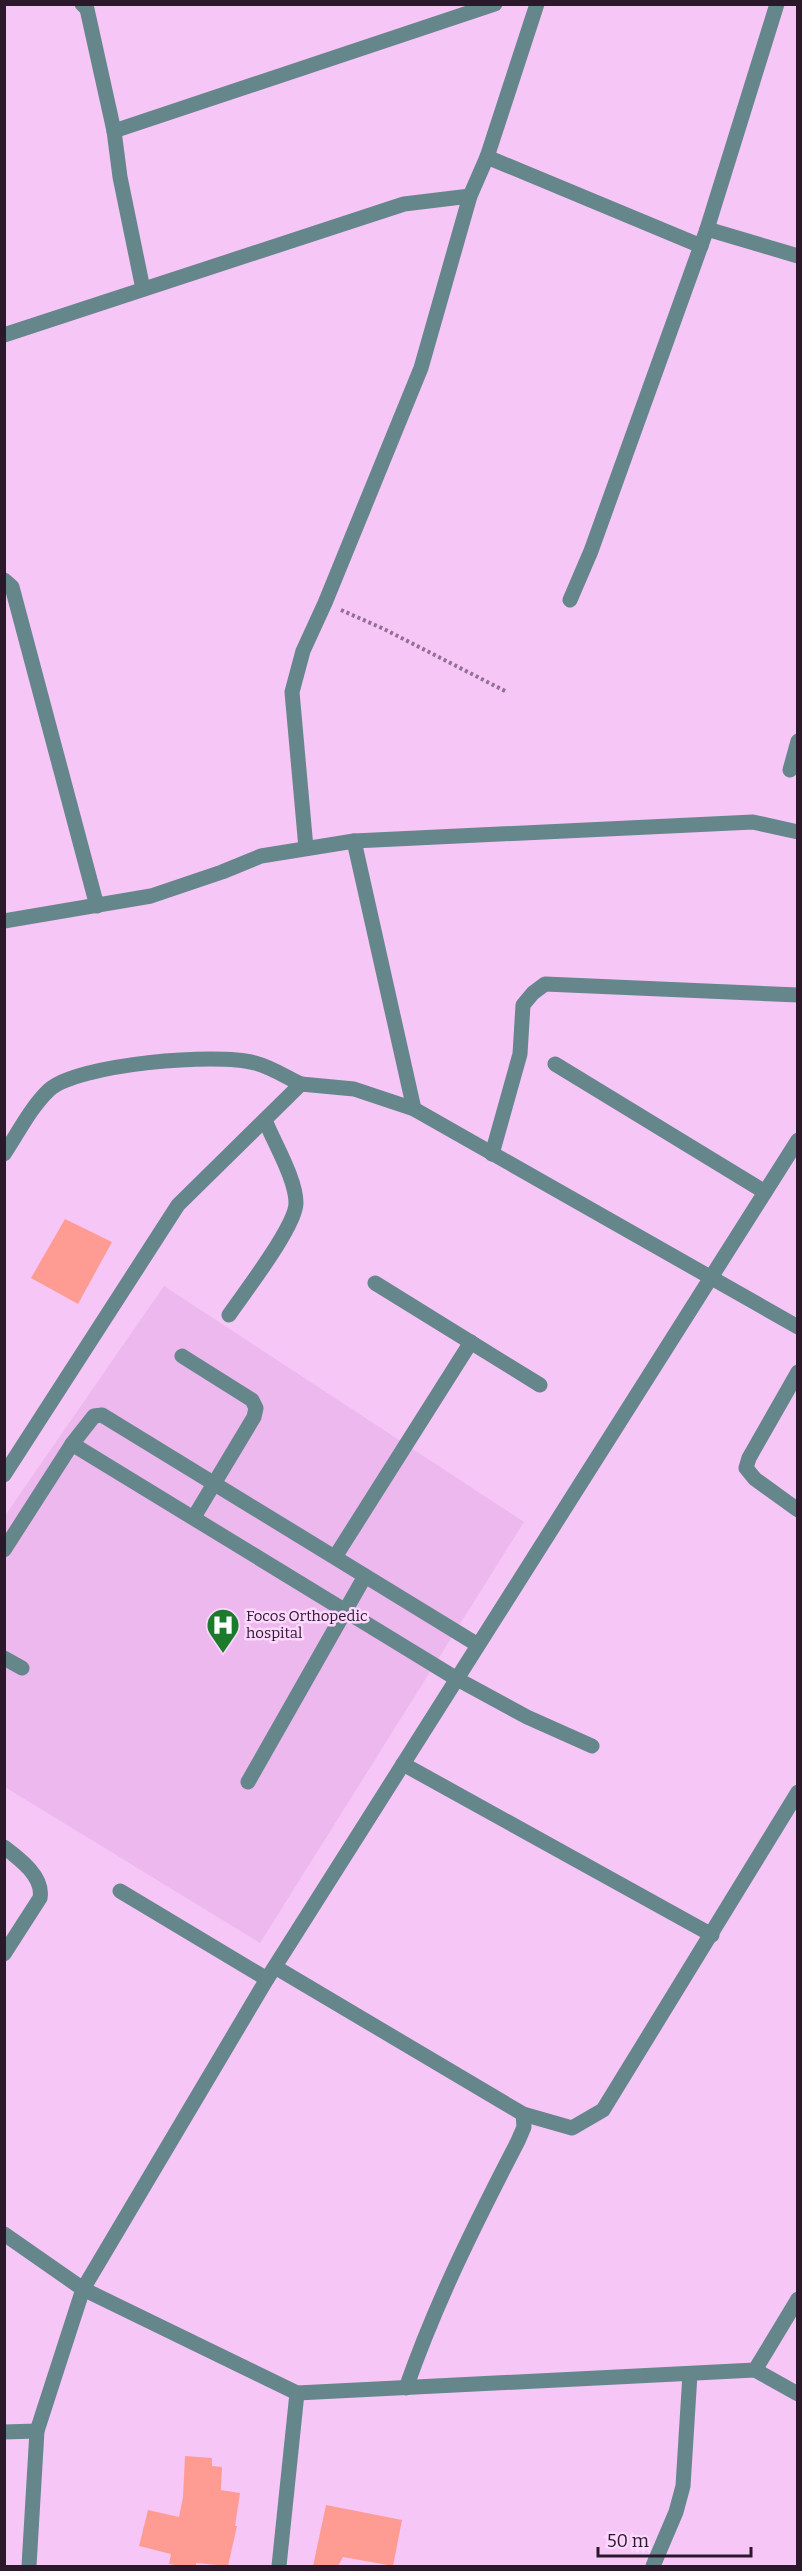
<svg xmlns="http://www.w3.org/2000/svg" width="802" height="2571" viewBox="0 0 802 2571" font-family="Bitter,serif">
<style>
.built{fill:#ecb8ed}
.building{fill:#fe9c93}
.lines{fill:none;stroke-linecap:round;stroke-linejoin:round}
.path{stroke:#917091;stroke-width:4;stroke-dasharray:3 3;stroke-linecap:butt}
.minor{stroke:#65868a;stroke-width:15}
.labels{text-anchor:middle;stroke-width:5;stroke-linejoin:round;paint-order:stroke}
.poi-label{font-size:15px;fill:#2b192b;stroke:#fdd7fe;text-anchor:start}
</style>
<rect width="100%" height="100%" fill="#f6c6f6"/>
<!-- built -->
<path class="built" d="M164,1286L524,1522L260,1943L5,1787L4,1517Z"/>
<!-- building -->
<g class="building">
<path d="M65,1219L112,1242L78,1304L31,1278Z"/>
<path d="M185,2456L212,2458V2466L222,2467L221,2490L240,2493L235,2526H237L228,2566L196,2563V2566H182L169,2564L171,2554L139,2546L148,2510L179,2517L183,2497Z"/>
<path d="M326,2505L402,2520L393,2566L343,2557L338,2566H313Z"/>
</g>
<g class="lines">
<!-- path -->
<path class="path" d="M341,610L384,629L507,692"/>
<!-- minor -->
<g class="minor">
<path d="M82,4L87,9L114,131L120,177L143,289"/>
<path d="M114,131L495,4"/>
<path d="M487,157L701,246"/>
<path d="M707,229L798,256"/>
<path d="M4,335L404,204L470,196"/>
<path d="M4,580L12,587L97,906"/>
<path d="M570,600L591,551L707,229L777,4"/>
<path d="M790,770L798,741"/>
<path d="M354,841L414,1109"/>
<path d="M306,848L292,692L303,651L325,603L421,368L470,196L487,157L537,4"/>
<path d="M4,921L151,896L222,872L261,856L354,841L753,822L798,832"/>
<path d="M555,1064L765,1192"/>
<path d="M4,1154C18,1133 31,1107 49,1090C77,1064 218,1052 255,1063C271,1067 286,1077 301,1084"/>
<path d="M492,1154L520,1054L523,1005L533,993L545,984L798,995"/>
<path d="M375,1283L540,1385"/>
<path d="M229,1315C244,1293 296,1226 296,1203C296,1179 274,1143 265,1120"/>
<path d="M182,1356L252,1400L256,1408L254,1417L194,1517"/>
<path d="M798,1372L749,1458L746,1468L755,1479L798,1510"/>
<path d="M4,1475L178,1205L301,1084L354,1089L414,1109L798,1327"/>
<path d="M4,1550L72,1444"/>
<path d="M335,1557L471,1342"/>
<path d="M478,1645L102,1415L94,1416L72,1444L457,1679L527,1717L592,1746"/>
<path d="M4,1658L22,1668"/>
<path d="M403,1764L712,1935"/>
<path d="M248,1782L365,1576"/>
<path d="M4,1847C20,1859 44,1877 40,1898L4,1954"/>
<path d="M120,1891L267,1979"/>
<path d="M275,1967L523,2114L572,2128L603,2110L798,1792"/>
<path d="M4,2234L83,2289L297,2393L755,2370L798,2394"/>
<path d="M755,2370L798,2299"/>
<path d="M406,2388C436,2302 476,2222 518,2141L524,2127L523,2114"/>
<path d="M4,2432L37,2431"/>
<path d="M29,2566L37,2431L83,2289L267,1979L798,1140"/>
<path d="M279,2566L297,2393"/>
<path d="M653,2566L676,2512L683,2486L690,2374"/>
</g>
</g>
<!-- icons -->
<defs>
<symbol id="hospital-pin" viewBox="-11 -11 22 30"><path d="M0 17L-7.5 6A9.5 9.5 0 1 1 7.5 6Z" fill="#1b7b2d" stroke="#fdd7fe"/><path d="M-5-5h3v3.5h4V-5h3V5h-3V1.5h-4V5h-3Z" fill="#fff"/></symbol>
</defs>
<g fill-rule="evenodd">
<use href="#hospital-pin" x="204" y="1606" width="38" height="52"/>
</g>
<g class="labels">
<!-- poi labels -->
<g class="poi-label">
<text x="246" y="1621">Focos Orthopedic<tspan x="246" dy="17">hospital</tspan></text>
</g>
</g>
<!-- border -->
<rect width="802" height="2571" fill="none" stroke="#2b192b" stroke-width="12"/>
<!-- scale -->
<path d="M598 2547v9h153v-9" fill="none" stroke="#2b192b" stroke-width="3"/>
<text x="607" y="2547" font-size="18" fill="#2b192b" stroke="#fdd7fe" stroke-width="4.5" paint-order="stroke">50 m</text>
</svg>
